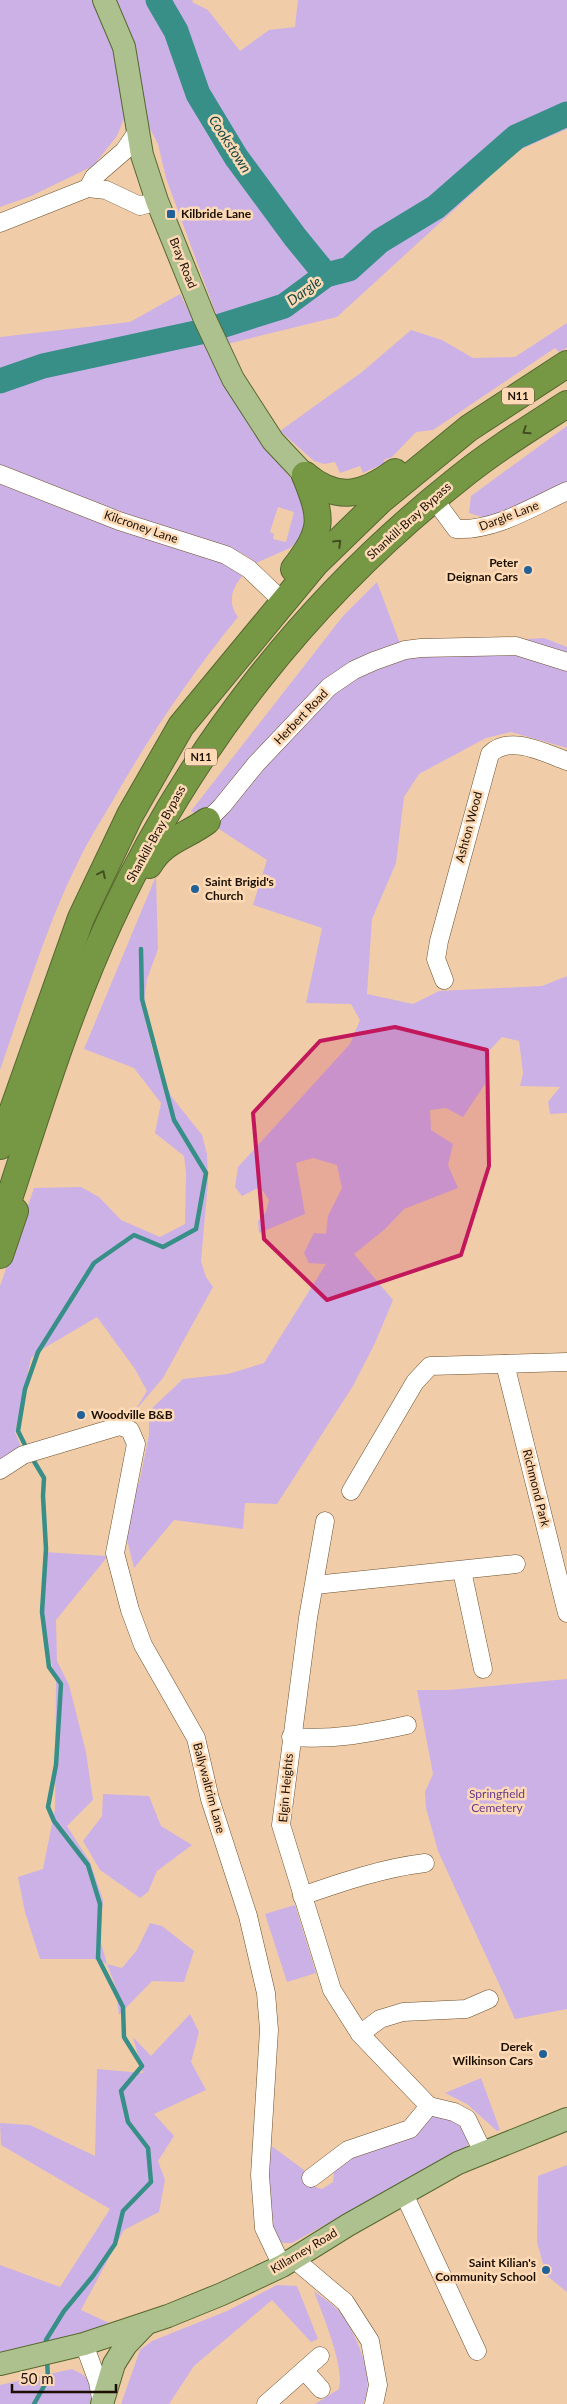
<svg xmlns="http://www.w3.org/2000/svg" width="567" height="2404" viewBox="0 0 567 2404" font-family="Lato,sans-serif">
<style>
.green{fill:#ccb1e6;fill-rule:evenodd}
.lines{fill:none;stroke-linecap:round;stroke-linejoin:round}
.stream{stroke:#378f88;stroke-width:4.5}
.river{stroke:#378f88;stroke-width:25}
.minor-casing{stroke:#6e502f;stroke-width:19}
.major-casing{stroke:#56682e;stroke-width:24}
.highway-casing{stroke:#56682e;stroke-width:28}
.minor{stroke:#fff;stroke-width:18}
.major{stroke:#adc18f;stroke-width:22}
.highway{stroke:#769845;stroke-width:26}
.oneway{stroke:#444d21}
.marked{fill:#c2185b;fill-opacity:0.2;stroke:#c2185b;stroke-width:4;stroke-linejoin:round}
.poi-dot{fill:#216197;stroke:#fddab5;stroke-width:2}
.labels{text-anchor:middle;stroke-width:5;stroke-linejoin:round;paint-order:stroke}
.shield{fill:#fddab5;stroke:#5f4c38;stroke-width:1}
.shield-label{font-size:11px;font-weight:bold;fill:#1b0f03}
.poi-label{font-size:12px;font-weight:bold;fill:#1b0f03;stroke:#fddab5;text-anchor:start}
.street-label{font-size:12px;fill:#1b0f03;stroke:#fddab5}
.park-label{font-size:12px;fill:#693b8c;stroke:#fddab5}
.water-label{font-size:14px;font-style:italic;fill:#114542;stroke:#fddab5}
</style>
<rect width="100%" height="100%" fill="#f0cda8"/>
<!-- green -->
<g class="green">
<path d="M0,0H193L192,2L208,10L240,51L269,30L295,27L298,0H567V129L510,154L479,187L337,317L227,344L166,178L158,144L133,96L117,136L93,166L31,196L0,207Z"/>
<path d="M180,294L232,397L254,434L293,481L307,517L301,538L290,548L256,563C243,551 227,547 210,543L225,561L245,573C233,586 226,601 238,617C190,676 150,735 112,802C101,821 89,839 80,858C46,925 25,999 0,1070V337L130,322ZM278,507L294,512L286,542L273,539L274,534L270,532Z"/>
<path d="M567,323V348L559,352L555,348L433,430L416,432L392,457L384,460L385,463L363,473L360,466L340,473L335,462L324,464L314,461L280,431L362,372L411,330L442,340L473,358L515,357Z"/>
<path d="M567,426V483L489,519L469,513L471,496Z"/>
<path d="M377,582L401,646L522,653L527,639L544,638L567,647V748L511,732L486,738L419,774L404,797L396,863L372,919L367,994L413,1004L439,991L542,986L567,976V1113L550,1114L548,1102L560,1087L520,1086L523,1073L519,1041L502,1037L486,1054L485,1084L463,1117L446,1108L430,1110L431,1130L453,1144L448,1165L458,1188L404,1209L385,1229L354,1254L393,1300L375,1343L353,1386L277,1504L245,1503L243,1529L174,1520L134,1568L124,1527L140,1479L149,1435V1411L183,1379L228,1374L264,1363L326,1264L309,1263L304,1253L314,1233L326,1234L328,1216L342,1188L337,1165L313,1158L296,1163L305,1214L259,1233L258,1221L266,1212L269,1200L260,1187L242,1196L235,1187L238,1167L350,1044L360,1020L351,1004L306,1003L322,928L253,905L267,860L191,811L343,616Z"/>
<path d="M156,876L158,949L147,979L143,1011L153,1052L171,1096L202,1135L207,1154L208,1182L201,1261L206,1277L213,1287L163,1378L134,1412L147,1391L135,1369L97,1317L41,1350L31,1358L15,1432L21,1447L0,1460V1286L34,1188L81,1187L99,1197L121,1220L160,1237L185,1224L186,1173L184,1156L155,1133L161,1103L134,1068L84,1049Z"/>
<path d="M44,1552L108,1556L56,1620L57,1661L69,1685L86,1752L93,1800L67,1826L90,1862L103,1900L100,1939L107,1964L122,1968L137,1950L150,1923L162,1926L194,1951L184,1982L152,1981L119,2015L115,1985L107,1964L94,1959H40L25,1912L18,1877L43,1869L55,1809L56,1682L41,1620Z"/>
<path d="M567,1679V2009L515,2019L438,1851L426,1808L425,1792L433,1774L417,1690H448Z"/>
<path d="M103,1794L149,1796L161,1826L192,1845L157,1871L148,1892L140,1898L100,1870L83,1841L102,1816Z"/>
<path d="M295,1905L316,1973L287,1982L265,1914Z"/>
<path d="M190,2014L199,2032L191,2062L206,2090L154,2114L174,2136L158,2161L165,2180L159,2212L124,2230L81,2310L109,2323L74,2337L0,2357V2265L60,2287L110,2209L1,2145L0,2123L30,2125L95,2156L97,2069L143,2073L133,2037L151,2056Z"/>
<path d="M481,2078L500,2130L497,2131L467,2104L445,2093Z"/>
<path d="M439,2114L458,2116L469,2138L467,2147L292,2243H282L271,2232L265,2150L273,2147L304,2170C303,2181 312,2187 322,2189L333,2182L335,2166L431,2116Z"/>
<path d="M567,2165V2292L546,2275L537,2242L538,2176Z"/>
<path d="M277,2285L297,2286L318,2339L311,2342L272,2300L194,2366L169,2404H121L140,2350L152,2341L227,2311Z"/>
<path d="M314,2291C321,2297 332,2303 338,2310C355,2330 377,2379 363,2404H315L339,2389C345,2366 322,2314 314,2291Z"/>
<path d="M72,2369C91,2378 94,2383 90,2404H0V2385Z"/>
</g>
<g class="lines">
<!-- stream -->
<g class="stream">
<path d="M27,1449L18,1431L25,1389L38,1352L94,1263L134,1235L163,1247L196,1229L206,1173L174,1120L142,999L141,949"/>
<path d="M32,1458L44,1478L43,1496L46,1549L42,1612L49,1667L61,1684L56,1765L48,1807L54,1821L88,1865L100,1904L98,1958L123,2007L124,2037L142,2066L121,2091L128,2122L148,2148L151,2182L123,2211L115,2244L93,2276L64,2311L46,2340V2346"/>
<path d="M34,2404L48,2379L47,2359"/>
</g>
<!-- river -->
<g class="river">
<path d="M158,0L176,31L198,94L236,157L295,237L326,275"/>
<path d="M0,381L43,366L205,331L284,306L326,275L349,269L380,241L436,207L516,137L567,114"/>
</g>
<defs>
<g id="minor">
<path d="M88,188L94,177L124,151L139,129"/>
<path d="M0,223L88,188L106,190L140,206L157,201"/>
<path d="M0,474L119,521L226,555L249,569L274,593"/>
<path d="M434,499L456,529C495,531 532,507 567,491"/>
<path d="M207,821L222,806L256,764L329,687L354,670L374,661L405,650L421,648L516,646L567,662"/>
<path d="M444,980L436,959L439,941L490,754C510,734 545,753 567,761"/>
<path d="M505,1364L567,1613"/>
<path d="M0,1470L23,1455L120,1426L130,1430L136,1444L115,1553L130,1610L143,1645L196,1738L210,1799L248,1916L266,1993L269,2030L260,2175L264,2228L282,2266"/>
<path d="M351,1491L415,1382L430,1366L567,1362"/>
<path d="M325,1521L308,1618L281,1825L332,1990L360,2034L429,2106L454,2112L467,2119L483,2152"/>
<path d="M462,1571L483,1669"/>
<path d="M315,1585L516,1564"/>
<path d="M291,1737C334,1740 365,1734 407,1725"/>
<path d="M302,1896C342,1882 383,1868 425,1863"/>
<path d="M360,2034L380,2019L403,2012L466,2009L489,1999"/>
<path d="M311,2178L348,2150L410,2129L429,2106"/>
<path d="M404,2194L477,2351"/>
<path d="M294,2259L345,2302L370,2341L378,2385L374,2404"/>
<path d="M84,2344L98,2382L102,2404"/>
<path d="M304,2370L321,2389"/>
<path d="M266,2404L320,2356"/>
</g>
<g id="major">
<path d="M104,0L124,47L142,155L157,201L204,317L233,379L273,441L305,475"/>
<path d="M0,2364L84,2344L168,2316L222,2294L282,2266L348,2225L458,2163L567,2119"/>
<path d="M102,2404L114,2364L126,2345L146,2324"/>
</g>
<g id="highway">
<path d="M305,475C337,502 363,496 395,472"/>
<path d="M294,569C324,529 323,520 305,475"/>
<path d="M149,865C163,840 186,837 207,821"/>
<path d="M0,1146L81,918L130,815L181,726L315,564L381,500L469,428L567,364"/>
<path d="M0,1226C34,1124 65,1018 110,921C190,749 308,598 457,480C491,452 530,428 567,404"/>
<path d="M0,1255L15,1211"/>
</g>
</defs>
<!-- minor casing -->
<use href="#minor" class="minor-casing"/>
<!-- major casing -->
<use href="#major" class="major-casing"/>
<!-- highway casing -->
<use href="#highway" class="highway-casing"/>
<!-- minor -->
<use href="#minor" class="minor"/>
<!-- major -->
<use href="#major" class="major"/>
<!-- highway -->
<use href="#highway" class="highway"/>
</g>
<!-- one-way arrows -->
<defs><path id="oneway-chevron" d="M-2-3.5L2.5 0L-2 3.5" fill="none" stroke-width="1.6" stroke-linecap="round" stroke-linejoin="round" transform="scale(1.25)"/></defs>
<g class="oneway">
<use href="#oneway-chevron" transform="translate(526 431) rotate(147)"/>
<use href="#oneway-chevron" transform="translate(338 543) rotate(-44)"/>
<use href="#oneway-chevron" transform="translate(102 874) rotate(-64)"/>
</g>
<!-- marked area -->
<path class="marked" d="M395,1027L487,1050L489,1166L461,1255L327,1300L264,1239L253,1113L320,1041Z"/>
<!-- markers -->
<g class="poi-dot">
<rect x="166" y="209" width="10" height="10" rx="2.5"/>
<circle cx="528" cy="570" r="5"/>
<circle cx="195" cy="889" r="5"/>
<circle cx="81" cy="1415" r="5"/>
<circle cx="543" cy="2054" r="5"/>
<circle cx="546" cy="2270" r="5"/>
</g>
<g class="labels">
<!-- shield labels -->
<g class="shield">
<rect x="502" y="387.5" width="32" height="17" rx="4"/>
<rect x="185" y="748.5" width="32" height="17" rx="4"/>
</g>
<g class="shield-label">
<text x="518" y="400">N11</text>
<text x="201" y="761">N11</text>
</g>
<!-- poi labels -->
<g class="poi-label">
<text x="181" y="218">Kilbride Lane</text>
<text x="518" y="567" text-anchor="end">Peter<tspan x="518" dy="14">Deignan Cars</tspan></text>
<text x="205" y="886">Saint Brigid's<tspan x="205" dy="14">Church</tspan></text>
<text x="91" y="1419">Woodville B&amp;B</text>
<text x="533" y="2051" text-anchor="end">Derek<tspan x="533" dy="14">Wilkinson Cars</tspan></text>
<text x="536" y="2267" text-anchor="end">Saint Kilian's<tspan x="536" dy="14">Community School</tspan></text>
</g>
<!-- street labels -->
<g class="street-label">
<text transform="translate(183 263) rotate(68)" y="4">Bray Road</text>
<text transform="translate(509 516) rotate(-21)" y="4">Dargle Lane</text>
<text transform="translate(409 521) rotate(-42)" y="4">Shankill-Bray Bypass</text>
<text transform="translate(141 527) rotate(19)" y="4">Kilcroney Lane</text>
<text transform="translate(301 717) rotate(-46)" y="4">Herbert Road</text>
<text transform="translate(469 827) rotate(-75)" y="4">Ashton Wood</text>
<text transform="translate(156 834) rotate(-61)" y="4">Shankill-Bray Bypass</text>
<text transform="translate(536 1488) rotate(76)" y="4">Richmond Park</text>
<text transform="translate(209 1788) rotate(75)" y="4">Ballywaltrim Lane</text>
<text transform="translate(286 1788) rotate(-85)" y="4">Elgin Heights</text>
<text transform="translate(304 2251) rotate(-31)" y="4">Killarney Road</text>
</g>
<!-- park labels -->
<g class="park-label">
<text x="497" y="1798">Springfield<tspan x="497" dy="14">Cemetery</tspan></text>
</g>
<!-- water labels -->
<g class="water-label">
<text transform="translate(230 144) rotate(57)" y="5">Cookstown</text>
<text transform="translate(304 291) rotate(-36)" y="5">Dargle</text>
</g>
</g>
<!-- scale -->
<path d="M12 2384v8h104v-8" fill="none" stroke="#1b0f03" stroke-width="2.5"/>
<text x="20" y="2384" font-size="15" fill="#1b0f03" stroke="#fddab5" stroke-width="4" paint-order="stroke">50 m</text>
</svg>
